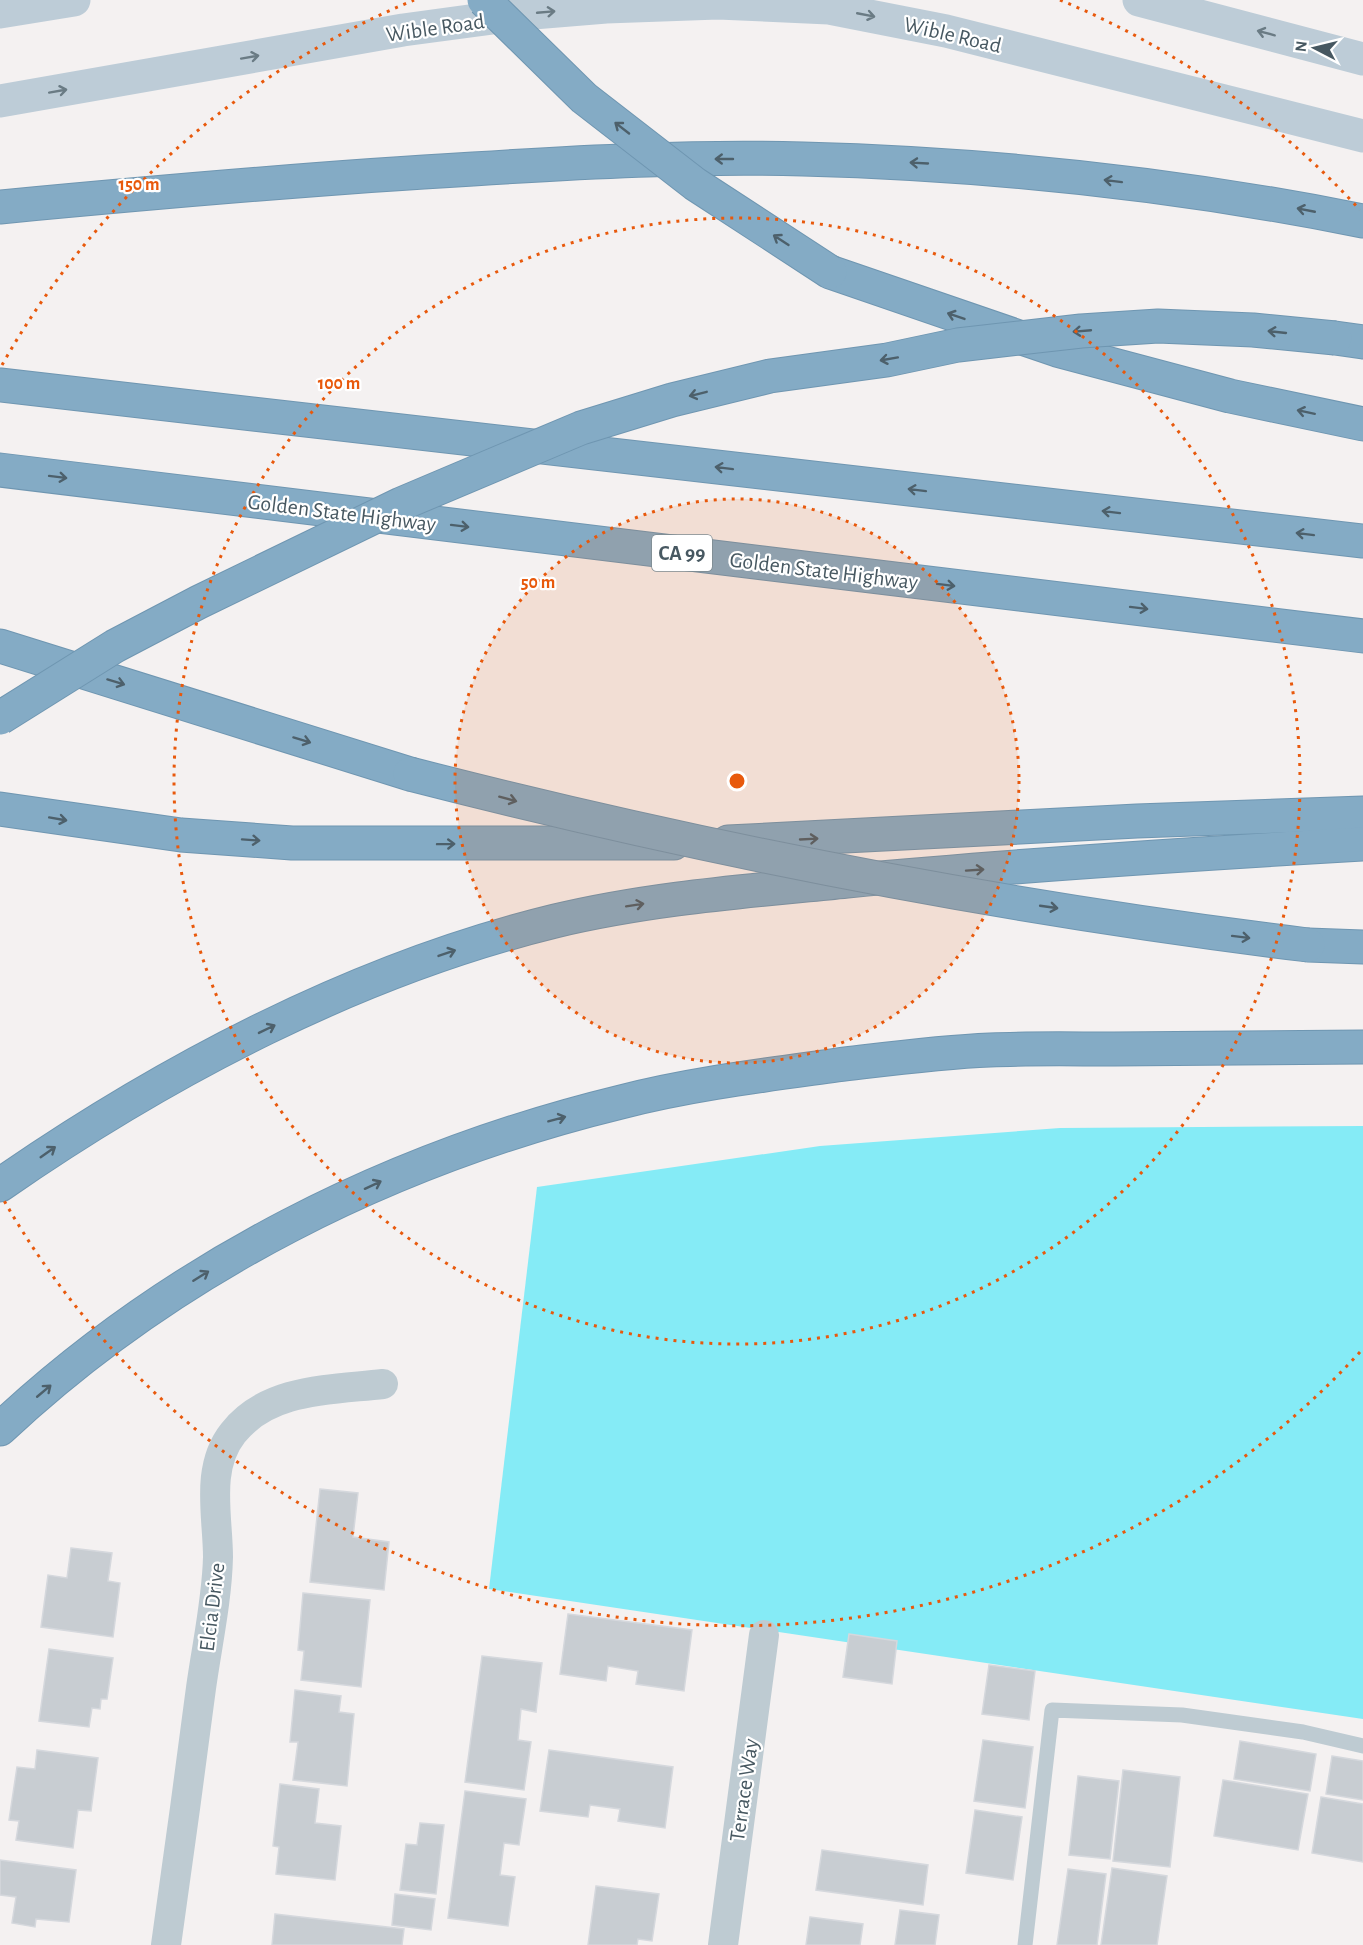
<svg xmlns="http://www.w3.org/2000/svg" width="1363" height="1945" viewBox="0 0 1363 1945" font-family="'Alegreya Sans',sans-serif">
<style>
.water{fill:#85ebf6}
.building{fill:#c8cdd2;stroke:#d5d8dd;stroke-width:1.5}
.lines{fill:none;stroke-linecap:round;stroke-linejoin:round}
.highway-casing{stroke:#6f96b1;stroke-width:35}
.lane{stroke:#becbd2;stroke-width:15}
.street{stroke:#becbd2;stroke-width:30}
.secondary{stroke:#bdccd7;stroke-width:33}
.highway{stroke:#84abc5;stroke-width:33}
.highway-bridge-casing{stroke:#6f96b1;stroke-width:35;stroke-linecap:butt}
.highway-bridge{stroke:#84abc5;stroke-width:33}
.oneway{stroke:#6a7b84}
.oneway2{stroke:#4d606b}
.ring{fill:none;stroke:#e8590c;stroke-width:3;stroke-dasharray:3 6}
.labels{text-anchor:middle;stroke-width:4.5;stroke-linejoin:round;paint-order:stroke}
.shield{fill:#fff;stroke:#7e8a90;stroke-width:1.5}
.shield-label{font-size:21px;font-weight:bold;fill:#475861}
.street-label{font-size:22px;fill:#475861;stroke:#fff}
.centre{fill:#e8590c;stroke:#fff;stroke-width:3}
.ring-label{font-size:18px;text-anchor:middle;font-weight:bold;fill:#e8590c;stroke:#fff;stroke-width:4.5;stroke-linejoin:round;paint-order:stroke}
</style>
<rect width="100%" height="100%" fill="#f4f1f1"/>
<!-- water -->
<path class="water" d="M1363,1126V1719L489,1589L537,1187L820,1146L1060,1128Z"/>
<!-- building -->
<g class="building">
<path d="M320,1489L358,1493L353,1537L389,1542L384,1590L310,1582Z"/>
<path d="M71,1548L112,1553L108,1581L120,1583L113,1637L41,1627L48,1575L67,1578Z"/>
<path d="M303,1593L370,1600L361,1687L301,1680L304,1651L298,1650Z"/>
<path d="M568,1614L692,1630L684,1691L636,1684L638,1671L608,1666L606,1681L560,1674Z"/>
<path d="M849,1634L897,1641L892,1684L843,1677Z"/>
<path d="M49,1649L113,1658L107,1699H101L100,1709L92,1708L89,1727L39,1721Z"/>
<path d="M482,1656L542,1663L536,1712L521,1709L518,1740L531,1742L524,1790L465,1782Z"/>
<path d="M989,1665L1035,1671L1029,1720L982,1714Z"/>
<path d="M295,1690L341,1696L339,1712L354,1714L347,1786L293,1780L298,1742H290Z"/>
<path d="M983,1740L1033,1747L1025,1808L974,1801Z"/>
<path d="M1240,1741L1316,1754L1310,1791L1234,1779Z"/>
<path d="M37,1750L98,1758L91,1811L78,1810L73,1848L16,1840L19,1821L9,1820L17,1767L35,1769Z"/>
<path d="M549,1750L673,1767L665,1828L618,1821L620,1809L590,1805L588,1817L540,1811Z"/>
<path d="M1332,1756L1363,1761V1800L1326,1794Z"/>
<path d="M1123,1770L1180,1777L1170,1867L1113,1861Z"/>
<path d="M1078,1776L1119,1781L1110,1859L1069,1855Z"/>
<path d="M1223,1780L1308,1794L1298,1850L1214,1836Z"/>
<path d="M280,1784L319,1789L315,1823L341,1826L335,1880L276,1874L279,1847L273,1846Z"/>
<path d="M465,1791L526,1799L519,1845L504,1843L500,1875L515,1877L508,1926L448,1918Z"/>
<path d="M1321,1797L1363,1804V1862L1312,1853Z"/>
<path d="M975,1810L1022,1817L1013,1880L966,1873Z"/>
<path d="M420,1823L444,1825L436,1894L400,1890L406,1844L417,1845Z"/>
<path d="M822,1850L928,1865L923,1905L816,1890Z"/>
<path d="M0,1860L76,1870L69,1922L36,1919L35,1927L12,1923L16,1897L0,1895Z"/>
<path d="M1112,1868L1167,1876L1157,1945H1101Z"/>
<path d="M1068,1869L1106,1874L1097,1945H1057Z"/>
<path d="M596,1886L659,1894L652,1941L638,1939L637,1945H588Z"/>
<path d="M395,1894L435,1899L431,1930L392,1925Z"/>
<path d="M900,1910L939,1915L935,1945H895Z"/>
<path d="M275,1914L404,1929L402,1945H272Z"/>
<path d="M810,1917L863,1924L860,1945H806Z"/>
</g>
<g class="lines">
<defs>
<g id="highway">
<path d="M0,207C158,192 315,178 473,169C583,162 693,156 803,159C991,164 1178,184 1363,221"/>
<path d="M830,272L1057,350L1230,396L1363,424"/>
<path d="M1335,338L1363,342"/>
<path d="M0,385L1363,541"/>
<path d="M0,470L1363,636"/>
<path d="M0,646L410,774"/>
<path d="M0,809L181,835L292,843H674"/>
<path d="M728,842L1137,821L1363,813"/>
<path d="M1308,945L1363,947"/>
<path d="M0,1185C166,1070 358,969 555,921C651,898 749,891 847,881C1019,865 1191,854 1363,844"/>
<path d="M0,1429C173,1267 391,1158 621,1102C691,1084 765,1075 837,1065C888,1059 939,1052 990,1050C1031,1048 1073,1049 1114,1049C1197,1048 1280,1048 1363,1047"/>
</g>
</defs>
<!-- highway casing -->
<use href="#highway" class="highway-casing"/>
<!-- lane -->
<path class="lane" d="M1025,1945L1052,1710L1182,1715L1303,1732L1363,1746"/>
<!-- street -->
<g class="street">
<path d="M166,1945C178,1859 190,1774 201,1688C207,1645 217,1600 218,1557C218,1517 205,1468 233,1433C268,1388 331,1390 383,1384"/>
<path d="M723,1945L764,1635"/>
</g>
<!-- secondary -->
<g class="secondary">
<path d="M1139,0L1363,59"/>
<path d="M0,12L74,0"/>
<path d="M0,101L403,30L521,14L606,7L718,3L829,8L946,31L1363,136"/>
</g>
<!-- highway -->
<use href="#highway" class="highway"/>
<defs>
<g id="highway-bridge">
<path d="M484,0L584,98L695,184L830,272"/>
<path d="M0,718L115,646L199,602L401,504L581,428L672,400L770,376L887,360L958,345L1081,331L1158,326L1253,330L1335,338"/>
<path d="M410,774C706,850 1005,908 1308,945"/>
</g>
</defs>
<!-- highway-bridge casing -->
<use href="#highway-bridge" class="highway-bridge-casing"/>
<!-- highway-bridge -->
<use href="#highway-bridge" class="highway-bridge"/>
</g>
<!-- one-way arrows -->
<defs><path id="oneway-shaft" d="M-6 0H5M1.5-3L5.5 0L1.5 3" fill="none" stroke-width="1.6" stroke-linecap="round" stroke-linejoin="round" transform="scale(1.5)"/></defs>
<g class="oneway">
<use href="#oneway-shaft" transform="translate(546 12) rotate(-5)"/>
<use href="#oneway-shaft" transform="translate(866 15) rotate(11)"/>
<use href="#oneway-shaft" transform="translate(1266 33) rotate(-165)"/>
<use href="#oneway-shaft" transform="translate(250 57) rotate(-10)"/>
<use href="#oneway-shaft" transform="translate(58 91) rotate(-10)"/>
</g>
<g class="oneway2">
<use href="#oneway-shaft" transform="translate(622 128) rotate(-142)"/>
<use href="#oneway-shaft" transform="translate(724 159) rotate(180)"/>
<use href="#oneway-shaft" transform="translate(919 163) rotate(-177)"/>
<use href="#oneway-shaft" transform="translate(1113 181) rotate(-173)"/>
<use href="#oneway-shaft" transform="translate(1306 210) rotate(-169)"/>
<use href="#oneway-shaft" transform="translate(781 240) rotate(-147)"/>
<use href="#oneway-shaft" transform="translate(956 316) rotate(-161)"/>
<use href="#oneway-shaft" transform="translate(1082 331) rotate(175)"/>
<use href="#oneway-shaft" transform="translate(1277 332) rotate(-174)"/>
<use href="#oneway-shaft" transform="translate(889 359) rotate(170)"/>
<use href="#oneway-shaft" transform="translate(698 394) rotate(166)"/>
<use href="#oneway-shaft" transform="translate(1306 412) rotate(-168)"/>
<use href="#oneway-shaft" transform="translate(724 468) rotate(-173)"/>
<use href="#oneway-shaft" transform="translate(58 477) rotate(7)"/>
<use href="#oneway-shaft" transform="translate(917 490) rotate(-173)"/>
<use href="#oneway-shaft" transform="translate(1111 512) rotate(-173)"/>
<use href="#oneway-shaft" transform="translate(460 526) rotate(7)"/>
<use href="#oneway-shaft" transform="translate(1305 534) rotate(-173)"/>
<use href="#oneway-shaft" transform="translate(946 585) rotate(7)"/>
<use href="#oneway-shaft" transform="translate(1139 608) rotate(7)"/>
<use href="#oneway-shaft" transform="translate(116 682) rotate(17)"/>
<use href="#oneway-shaft" transform="translate(302 740) rotate(17)"/>
<use href="#oneway-shaft" transform="translate(508 799) rotate(15)"/>
<use href="#oneway-shaft" transform="translate(58 819) rotate(10)"/>
<use href="#oneway-shaft" transform="translate(809 839) rotate(-3)"/>
<use href="#oneway-shaft" transform="translate(251 840) rotate(4)"/>
<use href="#oneway-shaft" transform="translate(446 844) rotate(-1)"/>
<use href="#oneway-shaft" transform="translate(975 870) rotate(-4)"/>
<use href="#oneway-shaft" transform="translate(635 905) rotate(-9)"/>
<use href="#oneway-shaft" transform="translate(1049 907) rotate(8)"/>
<use href="#oneway-shaft" transform="translate(1241 937) rotate(7)"/>
<use href="#oneway-shaft" transform="translate(447 953) rotate(-19)"/>
<use href="#oneway-shaft" transform="translate(267 1029) rotate(-26)"/>
<use href="#oneway-shaft" transform="translate(557 1119) rotate(-15)"/>
<use href="#oneway-shaft" transform="translate(48 1152) rotate(-35)"/>
<use href="#oneway-shaft" transform="translate(373 1185) rotate(-25)"/>
<use href="#oneway-shaft" transform="translate(201 1276) rotate(-32)"/>
<use href="#oneway-shaft" transform="translate(44 1391) rotate(-40)"/>
</g>
<!-- distance rings -->
<circle cx="737" cy="781" r="282" fill="#e8590c" fill-opacity=".12"/>
<g class="ring">
<circle cx="737" cy="781" r="282"/>
<circle cx="737" cy="781" r="563"/>
<path d="M1360 1352A845 845 0 0 1 2 1197M2 365A845 845 0 0 1 414 0M1060 0A845 845 0 0 1 1360 210"/>
</g>
<g class="labels">
<!-- shield labels -->
<rect class="shield" x="652" y="535" width="60" height="36" rx="4.5"/>
<g class="shield-label">
<text x="682" y="560">CA 99</text>
</g>
<!-- street labels -->
<g class="street-label">
<text transform="translate(435 27) rotate(-8)" y="8">Wible Road</text>
<text transform="translate(953 34) rotate(13)" y="8">Wible Road</text>
<text transform="translate(342 512) rotate(7)" y="8">Golden State Highway</text>
<text transform="translate(824 570) rotate(7)" y="8">Golden State Highway</text>
<text transform="translate(211 1607) rotate(-83)" y="8">Elcia Drive</text>
<text transform="translate(743 1790) rotate(-82)" y="8">Terrace Way</text>
</g>
</g>
<circle cx="737" cy="781" r="9" class="centre"/>
<g class="ring-label">
<text x="139" y="190">150 m</text>
<text x="339" y="389">100 m</text>
<text x="538" y="588">50 m</text>
</g>
<!-- north arrow -->
<g transform="translate(1315 48) rotate(277)" stroke="#ffffff" stroke-width="4.5" paint-order="stroke">
<path d="M0-4.5L10 22L0 15L-10 22Z" fill="#475861"/>
<text y="-9" font-size="16" font-weight="bold" text-anchor="middle" fill="#475861">N</text>
</g>
</svg>
